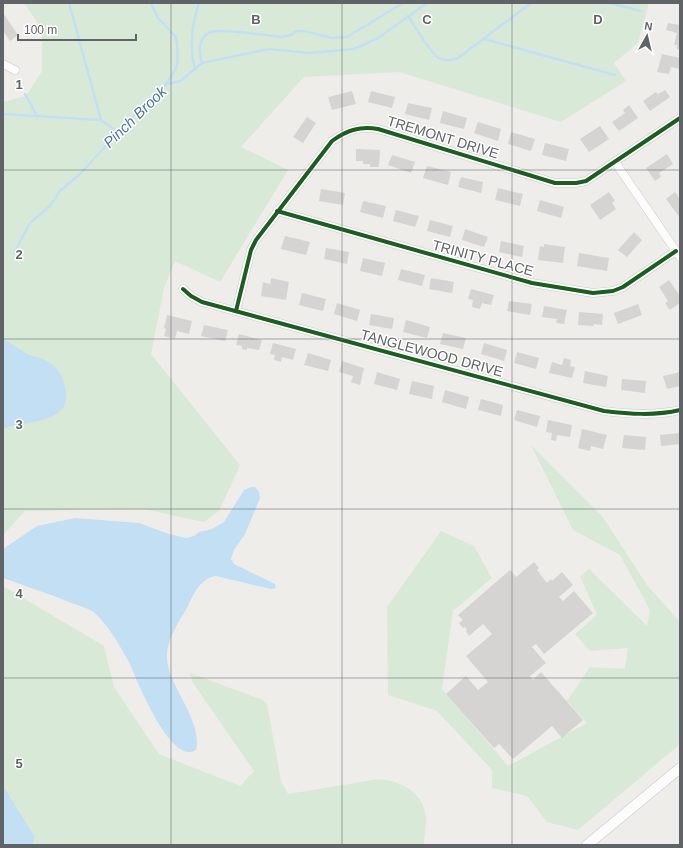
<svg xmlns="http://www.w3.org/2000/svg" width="683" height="848" viewBox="0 0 683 848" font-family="Helvetica,sans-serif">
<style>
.green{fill:#d9e9d7}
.water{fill:#c3dff4}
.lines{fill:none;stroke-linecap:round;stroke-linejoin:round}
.stream{stroke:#c3dff4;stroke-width:2.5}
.building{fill:#d5d4d3}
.minor-casing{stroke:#c9c9c9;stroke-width:9}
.tertiary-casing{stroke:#c9c9c9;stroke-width:11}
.minor{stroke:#fcfcfc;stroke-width:8}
.tertiary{stroke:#fcfcfc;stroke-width:10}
.cycleway-casing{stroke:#fff;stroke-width:6}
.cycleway{stroke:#1b5e20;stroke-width:4}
.grid{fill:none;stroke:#606367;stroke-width:1;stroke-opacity:0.55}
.labels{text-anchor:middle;stroke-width:3;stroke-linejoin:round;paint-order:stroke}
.street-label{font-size:14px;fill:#606367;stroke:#fff}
.water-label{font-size:15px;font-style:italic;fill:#4a74a2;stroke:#fff}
.grid-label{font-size:13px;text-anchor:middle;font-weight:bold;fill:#606367;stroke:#fff;stroke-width:3;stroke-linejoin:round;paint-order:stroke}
</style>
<rect width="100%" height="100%" fill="#eeedea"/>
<!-- green -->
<g class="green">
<path d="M24,3H649L638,43L614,63L626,81L561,122L399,72L304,77L241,147L288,170L220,282L175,261L164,288L151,354L240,465L219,511L204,522L143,509L25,511L3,535V102L26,96L42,71V29Z"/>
<path d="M531,445L602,516L647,585L680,622V744L578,830L547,822L527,796L492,788V770L437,711L388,695L387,607L441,531L474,546L492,578L453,611L442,689L508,766L587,723L567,701L590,667L625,669L628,648L590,651L575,634L597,615L580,576L589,569L647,626L650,610L620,555L573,530Z"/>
<path d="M3,586L104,646L114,687L159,754L240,786L254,771L193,683L190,673L263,700L267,704L281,781L288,794L379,779C402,781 426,794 426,820C426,828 424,837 424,845H3Z"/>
</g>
<!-- water -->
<g class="water">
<path d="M3,338C11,344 20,350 29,355C36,357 43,358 49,362C61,369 66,383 66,396C66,406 62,411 53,416C38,424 19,422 3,429Z"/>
<path d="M251,487H255L259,492L260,498L245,534L234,550L231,559L234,564L275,584L276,588L271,589L216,576C201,578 194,593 188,606C180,620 168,637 167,654C165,684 203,718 196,750C171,767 136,678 129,662C123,652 117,640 110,631C106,625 98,615 92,611C85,607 76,605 69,602C47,593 25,586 3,578V549L37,526L75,518L139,523L169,534L186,538L194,536L199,532L212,529L224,522L244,490Z"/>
<path d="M3,786L35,837L33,843L27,845H3Z"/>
</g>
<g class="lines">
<!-- stream -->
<g class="stream">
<path d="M69,3L101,120L118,132"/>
<path d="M151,3L158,18L175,36C177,39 176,41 177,45C178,67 179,66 166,84"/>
<path d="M610,3L641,11"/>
<path d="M408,16C415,26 430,53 439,58C445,62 452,60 458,58L531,3"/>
<path d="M484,39L615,75"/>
<path d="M202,63C200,54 197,45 204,37C205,35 209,32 211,32C223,28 267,36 282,37L291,35L297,31H304L332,38L347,37L403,3"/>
<path d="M195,69C189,48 192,23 199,3"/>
<path d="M25,94L37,116"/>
<path d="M3,114L100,120"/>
<path d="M14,253L30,223L50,206L60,191L81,173L137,112L166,84L180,81L202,63L269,49L309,53L354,49L378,38L427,3"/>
</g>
</g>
<!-- building -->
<g class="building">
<path d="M3,13L18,35L10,41L3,31Z"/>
<path d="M668,23L680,25V50L677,49V45H674L677,33L666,30Z"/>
<path d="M662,54L680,58V69L671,67L669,74L657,72Z"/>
<path d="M665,90L670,97L650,111L643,101L656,92L658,94Z"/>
<path d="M352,91L356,104L332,110L328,97Z"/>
<path d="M371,91L395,97L392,108L368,102Z"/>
<path d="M408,103L432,108L429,120L405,114Z"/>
<path d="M629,105L638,118L619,131L612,122L625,113L623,110Z"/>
<path d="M443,111L467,118L464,129L440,123Z"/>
<path d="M307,117L316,123L303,143L293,137Z"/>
<path d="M478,122L501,129L498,141L474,133Z"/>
<path d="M600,126L609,139L589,152L580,139Z"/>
<path d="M511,132L535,139L531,151L508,144Z"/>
<path d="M545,143L569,149L566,161L542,155Z"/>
<path d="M356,149L380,150L379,167H370V164H363V161H356Z"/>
<path d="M667,154L673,164L659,173L661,177L655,181L646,168Z"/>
<path d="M392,155L415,162L411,173L388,165Z"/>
<path d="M427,166L451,172L448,185L423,178Z"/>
<path d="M461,177L483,182L481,193L458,187Z"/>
<path d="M498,188L523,194L520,206L495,200Z"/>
<path d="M321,189L345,193L343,205L319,201Z"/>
<path d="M609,192L615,201L612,203L616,209L600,220L590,205Z"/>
<path d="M675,192L680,199V218L666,199Z"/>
<path d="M540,200L564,207L561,218L537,211Z"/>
<path d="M363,201L386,206L383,218L360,212Z"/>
<path d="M396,210L419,216L415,227L393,221Z"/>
<path d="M430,220L453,226L450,237L427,231Z"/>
<path d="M465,229L488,237L484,247L462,240Z"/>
<path d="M634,232L642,240L627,257L618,250Z"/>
<path d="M285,236L310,242L306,255L281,249Z"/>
<path d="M501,241L524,246L522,257L499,252Z"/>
<path d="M544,244L565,247L563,263L538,260L540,246L544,247Z"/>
<path d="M326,248L349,252L347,264L324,259Z"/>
<path d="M579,253L609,258L607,271L577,266Z"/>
<path d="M363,258L385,263L382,276L360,271Z"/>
<path d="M401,269L425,275L422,286L398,280Z"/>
<path d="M271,278L289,282L286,300L261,296L263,282L270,284Z"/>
<path d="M431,278L454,282L452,293L429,289Z"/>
<path d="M669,280L680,296V303L670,310L665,303L668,301L659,287Z"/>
<path d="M471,289L494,295L491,305L482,303L480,309L472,307L473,300L468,299Z"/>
<path d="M302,293L326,299L323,311L299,305Z"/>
<path d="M509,301L532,304L530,315L507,311Z"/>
<path d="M337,303L360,310L357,321L334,314Z"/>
<path d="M638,304L642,315L618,324L614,313Z"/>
<path d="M544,306L567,310L564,324L556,323L557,319L542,317Z"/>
<path d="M579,312L603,314L602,325L594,324V326L578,325Z"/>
<path d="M371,314L394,318L392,329L369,325Z"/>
<path d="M167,315L192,321L189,334L177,331L175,339L164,336L166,329L164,328Z"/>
<path d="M406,320L430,327L427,338L403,332Z"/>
<path d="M204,325L228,330L225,341L201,336Z"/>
<path d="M443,333L466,338L463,349L440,344Z"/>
<path d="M239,334L262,340L259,350L247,348V350L242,349V346L236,345Z"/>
<path d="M273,343L296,349L293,360L282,357L281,362L274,360L275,355L270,354Z"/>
<path d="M484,343L507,350L504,361L481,354Z"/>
<path d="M517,352L539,358L536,369L514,363Z"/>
<path d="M308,353L331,360L328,371L304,365Z"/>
<path d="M564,358L571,360L570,366L575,367L572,378L549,373L552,362L562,365Z"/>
<path d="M342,361L364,368L360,385L351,382L353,376L339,372Z"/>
<path d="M585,371L608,376L606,387L583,383Z"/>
<path d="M377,372L400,379L397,390L374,384Z"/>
<path d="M680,372V386L667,389L663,376Z"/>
<path d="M622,379L646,381L645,393L621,390Z"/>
<path d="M412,381L434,386L432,399L409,394Z"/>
<path d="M445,390L469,397L466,409L442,402Z"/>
<path d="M481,399L503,405L501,416L478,410Z"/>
<path d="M517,410L540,416L537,427L514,420Z"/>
<path d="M548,420L572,425L570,437L557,435L556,441L551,440L552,433L546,432Z"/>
<path d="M582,429L607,435L603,449L591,446L590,451L578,448Z"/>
<path d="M680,433V444L661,446L660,435Z"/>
<path d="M624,435L646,437L645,450L622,448Z"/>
<path d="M534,562L539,568L537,570L547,583L551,579L552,581L562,572L573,585L559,597L563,601L574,591L593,613L544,654L536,644L532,647L546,663L530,676L533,680L541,672L583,720L562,738L552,726L513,759L499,744L494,748L446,694L466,676L478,690L488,682L466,656L492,634L483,624L469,636L466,631L467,630L465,627L463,628L459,623L463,620L458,615L510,570L516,577Z"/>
</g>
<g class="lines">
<defs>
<g id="minor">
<path d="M3,64L15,70"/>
<path d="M615,162L680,257"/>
<path d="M277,211L532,283L593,293L613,291L623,287L676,251"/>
<path d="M183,289L191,296L202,302L604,411C629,414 655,416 680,410"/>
<path d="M236,311L251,250L256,240L332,141C347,130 360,126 378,129L555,183H576L586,181L680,118"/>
</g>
<path id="tertiary" d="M587,845L680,768"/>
</defs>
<!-- minor casing -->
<use href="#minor" class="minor-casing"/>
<!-- tertiary casing -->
<use href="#tertiary" class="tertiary-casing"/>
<!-- minor -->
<use href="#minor" class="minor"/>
<!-- tertiary -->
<use href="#tertiary" class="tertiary"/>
<defs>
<g id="cycleway">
<path d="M277,211L532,283L593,293L613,291L623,287L676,251"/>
<path d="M183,289L191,296L202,302L604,411C629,414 655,416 680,410"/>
<path d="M236,311L251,250L256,240L332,141C347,130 360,126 378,129L555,183H576L586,181L680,118"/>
</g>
</defs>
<!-- cycleway casing -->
<use href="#cycleway" class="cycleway-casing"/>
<!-- cycleway -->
<use href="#cycleway" class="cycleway"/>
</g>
<!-- grid -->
<path class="grid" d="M171,3V845M342,3V845M512,3V845M3,170H680M3,339H680M3,509H680M3,678H680"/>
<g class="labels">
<!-- street labels -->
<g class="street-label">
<text transform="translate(443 137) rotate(17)" y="5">TREMONT DRIVE</text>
<text transform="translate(483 258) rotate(15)" y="5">TRINITY PLACE</text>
<text transform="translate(432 353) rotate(15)" y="5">TANGLEWOOD DRIVE</text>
</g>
<!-- water labels -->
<g class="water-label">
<text transform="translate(135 117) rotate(-44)" y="5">Pinch Brook</text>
</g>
</g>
<g class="grid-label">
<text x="256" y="24">B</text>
<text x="427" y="24">C</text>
<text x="598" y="24">D</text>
<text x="19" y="89">1</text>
<text x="19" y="259">2</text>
<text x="19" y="429">3</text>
<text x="19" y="598">4</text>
<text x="19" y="768">5</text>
</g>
<!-- border -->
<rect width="683" height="848" fill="none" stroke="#606367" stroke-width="8"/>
<!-- north arrow -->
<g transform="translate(647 36) rotate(8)" stroke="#ffffff" stroke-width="3" paint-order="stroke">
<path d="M0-3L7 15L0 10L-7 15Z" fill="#606367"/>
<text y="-6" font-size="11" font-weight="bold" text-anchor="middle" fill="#606367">N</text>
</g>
<!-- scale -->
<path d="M18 34v6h118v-6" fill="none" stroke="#606367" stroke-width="2"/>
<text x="24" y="34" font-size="12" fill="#606367" stroke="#ffffff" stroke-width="3" paint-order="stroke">100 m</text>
</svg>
